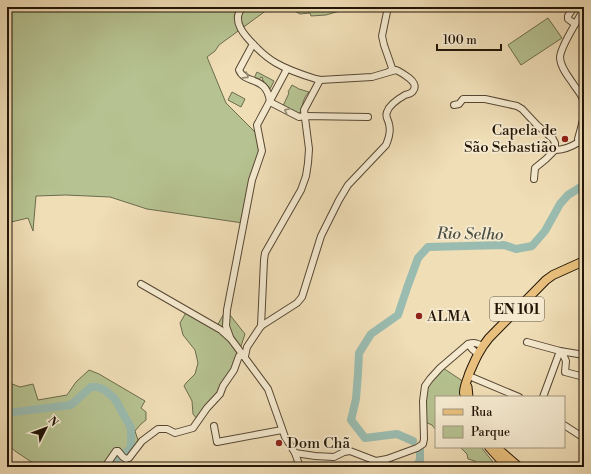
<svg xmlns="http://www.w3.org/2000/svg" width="591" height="474" viewBox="0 0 591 474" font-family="'Libre Bodoni',serif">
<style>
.green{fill:#b6c291;stroke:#6c6c4c}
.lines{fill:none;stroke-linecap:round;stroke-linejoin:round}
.river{stroke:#9abcb0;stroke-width:8}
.minor-casing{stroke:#564732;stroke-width:8}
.major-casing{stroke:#221506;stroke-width:10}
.highway-casing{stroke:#221506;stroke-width:11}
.minor{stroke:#f5ead0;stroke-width:6}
.major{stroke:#e8bf7c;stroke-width:8}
.highway{stroke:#e8bf7c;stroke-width:9}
.oneway{stroke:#968a75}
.poi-dot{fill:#8f2418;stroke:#f5ead0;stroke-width:1.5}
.labels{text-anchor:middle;stroke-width:3.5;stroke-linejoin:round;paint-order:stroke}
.shield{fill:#f5ead0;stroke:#615543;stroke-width:1}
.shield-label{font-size:14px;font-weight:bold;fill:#221506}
.poi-label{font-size:15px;fill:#221506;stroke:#f5ead0;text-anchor:start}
.water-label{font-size:16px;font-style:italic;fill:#4c4f42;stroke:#f5ead0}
</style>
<rect width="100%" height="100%" fill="#f0deb7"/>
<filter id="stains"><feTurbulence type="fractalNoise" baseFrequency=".005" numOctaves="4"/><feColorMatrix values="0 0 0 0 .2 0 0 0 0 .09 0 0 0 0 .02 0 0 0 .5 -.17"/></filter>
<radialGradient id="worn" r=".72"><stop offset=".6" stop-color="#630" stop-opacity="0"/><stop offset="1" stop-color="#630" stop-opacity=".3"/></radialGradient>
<!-- green -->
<g class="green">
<path d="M7,7H271L219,45L215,51L207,57L226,103L256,133L261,150L243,223L147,209L110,197L66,195L36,196L33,231L28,218L7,223Z"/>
<path d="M287,7H353L326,15L311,16L310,13L300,14Z"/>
<path d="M548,18L562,38L521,65L508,45Z"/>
<path d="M257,72L274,81L270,89L266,84L263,83L264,81L262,80L263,78L261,77L259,80L254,78Z"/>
<path d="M292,85L299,89L309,92C303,98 302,106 301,113H296L283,106L289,93L288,92Z"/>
<path d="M232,92L245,99L241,107L228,100Z"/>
<path d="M188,309L217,326L226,310L245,334L233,370L198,420L193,414L192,401L184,386L186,383L195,374L198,363L195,350L183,335L180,323Z"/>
<path d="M443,368L464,382L462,397H436V430L432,425L425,422L426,387Z"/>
<path d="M89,370L99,374L145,401L141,408L146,412V420L141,424L135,431L139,443L128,456L125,457L120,450L104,467H39L15,451L7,444V382L20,387L33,384L38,400L67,395L76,382Z"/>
<path d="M460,447H481L497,467H477L475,461L468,459L467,454Z"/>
</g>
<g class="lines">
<!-- river -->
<g class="river">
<path d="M7,413L71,405L91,387H97L105,390L115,399L131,428V448L116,460L110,467"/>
<path d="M413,441L397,434L365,438L351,420L356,399L358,373L359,353L371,334L398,315L407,288L418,258L428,247L504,245L516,249L532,246L545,231L560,204L568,195L584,185"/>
<path d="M416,467L420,460V450"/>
</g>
<defs>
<g id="minor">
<path d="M243,7C229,21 247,38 257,48C263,54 269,59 276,63C288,70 303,75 316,79L320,80L372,77L396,70C401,72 405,75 409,78C413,81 417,86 413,91C411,94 408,94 405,95C398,99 389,105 387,112C385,117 388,119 389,124C391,131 389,138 386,145L348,185L339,200L321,236L302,297L297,303L261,326L247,347L245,356"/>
<path d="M388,7L382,36L384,45L392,68V70L390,71"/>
<path d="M574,7L568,16V19L575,24"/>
<path d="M584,9C578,20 561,45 560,57C560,66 567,75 572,82C576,89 583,95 584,103"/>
<path d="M253,44L239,70C245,85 267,75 270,102L299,117L305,116L368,117"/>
<path d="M454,105L459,104L463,99H485L517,106L522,109L537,125L553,139L555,143V150C564,150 571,147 579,142"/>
<path d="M584,116L581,128L578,139L579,142L584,146"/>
<path d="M534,179L535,168L546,159L555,150"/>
<path d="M141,284L221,330L231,339L268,389L285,437L295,453L315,456L334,457L344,452L350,451L376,461L387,459L417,448L423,444L424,439L423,401L425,386L430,379L440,368L468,344C474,342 477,343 482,346"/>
<path d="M261,326L264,260L265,253L301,190L306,176L308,163L309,149L304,110L320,80"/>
<path d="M230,337L226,326L227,310L252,180L262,151L257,125L287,69"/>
<path d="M527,342L560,351L584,355"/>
<path d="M468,344L472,349L478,354"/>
<path d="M562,352L566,361L565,372L584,377"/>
<path d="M469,376L519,397"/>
<path d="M543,397L560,351"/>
<path d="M564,425L584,438"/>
<path d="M214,426L217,442L282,430"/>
<path d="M295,453L300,467"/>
<path d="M105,467L116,451H118L123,457L126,459L129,458L142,441L158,429H167L175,433L193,428L207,408L220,394L223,386L234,370L239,356H245"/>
</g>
<g id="major">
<path d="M464,393C464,386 467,381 469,374C475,360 479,350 489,338L546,280L553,275L584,261"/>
<path d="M489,447L507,467"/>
</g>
<g id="highway">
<path d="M467,387L468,397"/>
<path d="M495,447L518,467"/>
</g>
</defs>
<!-- minor casing -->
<use href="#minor" class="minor-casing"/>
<!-- major casing -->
<use href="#major" class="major-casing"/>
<!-- highway casing -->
<use href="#highway" class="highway-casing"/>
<!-- minor -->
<use href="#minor" class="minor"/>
<!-- major -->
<use href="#major" class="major"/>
<!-- highway -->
<use href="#highway" class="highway"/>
</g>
<!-- one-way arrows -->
<defs><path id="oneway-chevron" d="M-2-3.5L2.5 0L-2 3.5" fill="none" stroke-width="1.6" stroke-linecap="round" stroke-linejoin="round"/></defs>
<g class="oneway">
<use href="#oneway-chevron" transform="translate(246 76) rotate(33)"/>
<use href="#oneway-chevron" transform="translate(287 111) rotate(-154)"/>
</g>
<!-- markers -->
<g class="poi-dot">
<circle cx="565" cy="139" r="4"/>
<circle cx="419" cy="316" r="4"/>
<circle cx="279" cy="443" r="4"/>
</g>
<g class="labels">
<!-- shield labels -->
<rect class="shield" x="490" y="297" width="54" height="24" rx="3"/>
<g class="shield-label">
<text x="517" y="314">EN 101</text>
</g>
<!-- poi labels -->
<g class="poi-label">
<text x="557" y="135" text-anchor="end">Capela de<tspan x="557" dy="17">São Sebastião</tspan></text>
<text x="427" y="321">ALMA</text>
<text x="287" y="448">Dom Chã</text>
</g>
<!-- water labels -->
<g class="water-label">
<text transform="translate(470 233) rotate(1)" y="6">Rio Selho</text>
</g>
</g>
<!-- margin -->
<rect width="591" height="474" fill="none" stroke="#f0deb7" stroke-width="24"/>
<rect x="8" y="8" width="575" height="458" fill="none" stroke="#221506" stroke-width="2"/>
<rect x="12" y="12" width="567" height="450" fill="none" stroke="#221506"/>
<!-- legend -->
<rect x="435" y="396" width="130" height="52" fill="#f5ead0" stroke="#a1957f"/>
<rect x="443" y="409" width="20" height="6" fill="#e8bf7c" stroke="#a1957f"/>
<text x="471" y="416" font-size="12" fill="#221506">Rua</text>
<rect x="443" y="426" width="20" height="12" fill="#b6c291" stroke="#a1957f"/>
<text x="471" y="436" font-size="12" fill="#221506">Parque</text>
<!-- north arrow -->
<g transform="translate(46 428) rotate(48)" stroke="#f5ead0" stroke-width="3" paint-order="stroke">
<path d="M0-3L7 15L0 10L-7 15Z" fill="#221506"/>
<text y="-6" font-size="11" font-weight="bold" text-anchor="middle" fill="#221506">N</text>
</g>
<!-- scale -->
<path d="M437 44v6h64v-6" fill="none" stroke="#221506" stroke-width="2"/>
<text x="443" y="44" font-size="12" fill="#221506" stroke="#f5ead0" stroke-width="3" paint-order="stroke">100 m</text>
<rect width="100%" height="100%" filter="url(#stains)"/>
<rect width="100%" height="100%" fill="url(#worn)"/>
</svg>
